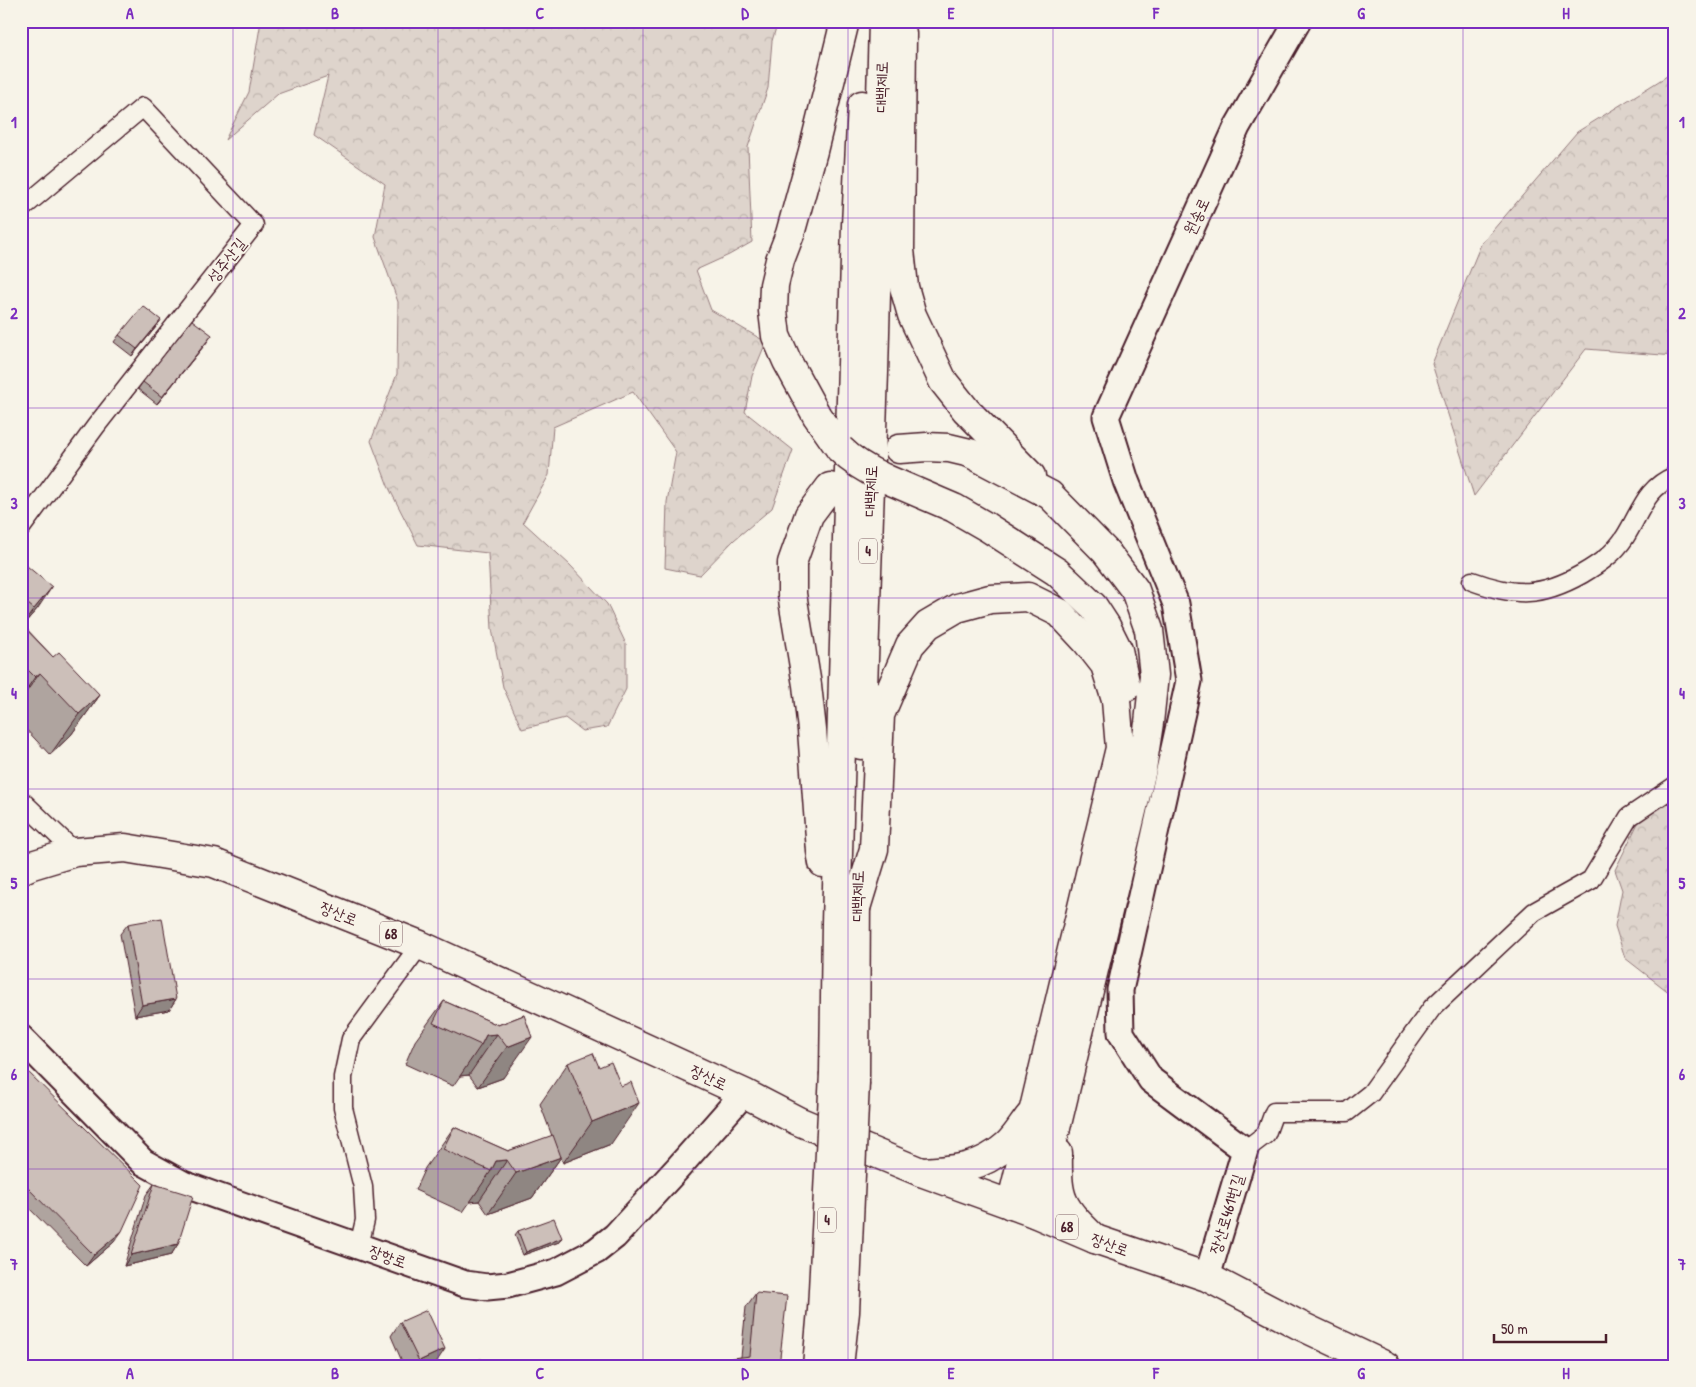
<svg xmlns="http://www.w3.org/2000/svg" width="1696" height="1387" viewBox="0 0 1696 1387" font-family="'Patrick Hand','Poor Story',sans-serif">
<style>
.forest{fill:url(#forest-crowns);stroke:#947a7c}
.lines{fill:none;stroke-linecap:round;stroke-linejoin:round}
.street-casing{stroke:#4a1f2b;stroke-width:21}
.secondary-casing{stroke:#4a1f2b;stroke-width:29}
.primary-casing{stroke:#4a1f2b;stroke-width:31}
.highway-casing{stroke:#4a1f2b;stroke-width:31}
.street{stroke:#f7f3e8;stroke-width:18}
.secondary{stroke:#f7f3e8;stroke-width:25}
.primary{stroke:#f7f3e8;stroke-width:28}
.highway{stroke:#f7f3e8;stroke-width:28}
.highway-bridge-casing{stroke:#4a1f2b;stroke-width:31;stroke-linecap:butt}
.highway-bridge{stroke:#f7f3e8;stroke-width:28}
.wall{fill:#afa49f;stroke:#4a1f2b}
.shaded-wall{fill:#8f8682;stroke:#4a1f2b}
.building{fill:#ccbfb9;stroke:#4a1f2b}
.grid{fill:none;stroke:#7b2cbf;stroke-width:1;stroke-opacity:0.55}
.labels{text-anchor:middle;stroke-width:4;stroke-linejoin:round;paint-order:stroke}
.shield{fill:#f7f3e8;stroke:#7e5f64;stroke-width:1}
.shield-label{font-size:15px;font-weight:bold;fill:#4a1f2b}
.street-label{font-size:16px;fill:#4a1f2b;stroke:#f7f3e8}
.neatline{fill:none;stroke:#7b2cbf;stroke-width:2}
.grid-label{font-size:16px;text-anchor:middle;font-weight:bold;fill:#7b2cbf}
</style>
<defs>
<pattern id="forest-crowns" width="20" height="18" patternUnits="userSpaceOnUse" patternTransform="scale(1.25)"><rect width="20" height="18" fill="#ded4cc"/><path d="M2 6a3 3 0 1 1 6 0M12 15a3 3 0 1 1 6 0" fill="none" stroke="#c0b6af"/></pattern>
</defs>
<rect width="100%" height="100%" fill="#f7f3e8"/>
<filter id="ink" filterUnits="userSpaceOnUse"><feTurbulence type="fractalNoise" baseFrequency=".02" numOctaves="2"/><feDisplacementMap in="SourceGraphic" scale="10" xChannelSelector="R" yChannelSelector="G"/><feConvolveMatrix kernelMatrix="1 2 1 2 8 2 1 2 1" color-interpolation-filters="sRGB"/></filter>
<g filter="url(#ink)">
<!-- forest -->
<g class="forest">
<path d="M261,21H590L594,28L606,21H778L772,41L768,88L748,147L752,242L729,255L696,270L711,310L766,342L752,376L745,412L793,450L772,508L734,540L700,575L665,568L667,502L676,452L633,392L553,427L549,475L523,522L570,565L607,604L626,644V689L607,727L582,731L565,718L522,729L503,687L492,629L488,553L418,545L388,486L371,441L397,374L398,302L375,237L385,184L314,135L328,76L278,94L225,140L249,92Z"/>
<path d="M1675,71V356L1586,349L1474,496L1432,364L1481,244L1577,132Z"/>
<path d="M1675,801V997L1625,958L1615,926L1622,890L1615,870L1644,811Z"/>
</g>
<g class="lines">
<defs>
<g id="street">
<path d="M21,209L143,107L254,225L96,426L21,528"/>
<path d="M1472,581C1516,597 1541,597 1582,574C1599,564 1614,554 1625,537C1641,512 1645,488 1675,476"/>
<path d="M21,800L75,852"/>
<path d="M1245,1150L1266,1134L1274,1112H1347L1371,1093L1432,1008L1534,912L1591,880L1629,817L1675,786"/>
<path d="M359,1246L365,1220L363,1187L343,1108V1077L351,1039L420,945"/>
</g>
<g id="secondary">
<path d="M21,1038L143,1162L183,1184L465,1284L487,1287L508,1285L556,1272L596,1251L615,1236L677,1169L744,1093"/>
<path d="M1207,1277L1245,1150L1151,1080L1121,1033L1120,990L1189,681L1176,604L1126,481L1106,417L1237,127L1298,21"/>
</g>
<path id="primary" d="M21,870L32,865L75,852L125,848L214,863L420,945L744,1093L798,1121L921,1172L1034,1213L1095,1239L1207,1277L1299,1325L1386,1366"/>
<g id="highway">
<path d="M900,21L902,34L900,250L904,287L912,315L943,381L966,410L1031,476"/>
<path d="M840,449L817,416L787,361L776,336L773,311L774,285L780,260L790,234L813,151L845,21"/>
<path d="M899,449L927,447L949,448L970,453L1050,495L1106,552L1135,590L1149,630L1154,675L1149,723L1142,769L1058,1120L1034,1213"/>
<path d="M884,478L954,508L987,527L1057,572L1093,606L1106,626L1118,650L1126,687"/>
<path d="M861,745L874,372L883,21"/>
<path d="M823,863L821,851L812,730L807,685L792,594V563L809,515L830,487"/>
<path d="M856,908L874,849L880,715L910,645L928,625L957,608L990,599L1028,597L1060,613L1087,642L1105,665L1116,700L1120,748L1011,1205"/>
<path d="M834,1073L836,923L856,225L862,105"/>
<path d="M855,1082L856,891"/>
<path d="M1058,1153C1057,1201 1061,1206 1095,1239"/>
<path d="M921,1172C955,1170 980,1169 1007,1145C1016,1137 1022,1126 1029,1117"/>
</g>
</defs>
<!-- street casing -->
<use href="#street" class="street-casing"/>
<!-- secondary casing -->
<use href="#secondary" class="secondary-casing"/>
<!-- primary casing -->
<use href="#primary" class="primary-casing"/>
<!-- highway casing -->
<use href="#highway" class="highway-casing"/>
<!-- street -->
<use href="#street" class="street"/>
<!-- secondary -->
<use href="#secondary" class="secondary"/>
<!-- primary -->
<use href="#primary" class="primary"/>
<!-- highway -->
<use href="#highway" class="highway"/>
<defs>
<g id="highway-bridge">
<path d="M840,449C853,462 867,470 884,478"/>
<path d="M817,1366L822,1310L834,1073"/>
<path d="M839,1366L845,1312L855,1082"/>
</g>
</defs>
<!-- highway-bridge casing -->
<use href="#highway-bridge" class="highway-bridge-casing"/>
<!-- highway-bridge -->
<use href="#highway-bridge" class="highway-bridge"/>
</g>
<!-- wall -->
<g class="wall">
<path d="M156,327L132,356L114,342L119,335Z"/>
<path d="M207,342L157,404L138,389L143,382Z"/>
<path d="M21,561L38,608L23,625L53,657L100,695L71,735L50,755L21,724Z"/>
<path d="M128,924L176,999L169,1010L135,1016L120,934Z"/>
<path d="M444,1001L498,1025L524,1015L503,1078L478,1087L469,1075L460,1076L453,1086L405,1064L415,1041Z"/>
<path d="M568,1063L611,1144L563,1163L560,1155L561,1157L532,1198L488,1214L479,1201L470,1202L463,1212L415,1190L425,1168L454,1127L508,1151L552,1136L540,1104Z"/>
<path d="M21,1065L114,1242L86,1266L21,1200Z"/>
<path d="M154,1184L178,1244L171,1255L124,1266L146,1195Z"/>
<path d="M518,1231L559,1242L523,1255L515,1235Z"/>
<path d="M756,1293L779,1366H689L690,1364L741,1357L746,1307Z"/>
<path d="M400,1322L435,1364L430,1366H404L391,1336Z"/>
</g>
<!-- shaded-wall -->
<g class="shaded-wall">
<path d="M161,320L156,327L132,356L137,349Z"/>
<path d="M212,335L207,342L157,404L162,397Z"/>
<path d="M52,587L38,608L21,627L34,609Z"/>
<path d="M40,673L21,699V697L35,677Z"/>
<path d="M100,695L71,735L50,755L79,714Z"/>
<path d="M176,999L169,1010L135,1016L142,1005Z"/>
<path d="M497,1034L469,1075L460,1076L481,1045L486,1035Z"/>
<path d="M532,1037L503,1078L478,1087L507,1047Z"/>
<path d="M639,1103L611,1144L563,1163L592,1122Z"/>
<path d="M561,1157L532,1198L488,1214L516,1173Z"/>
<path d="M507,1160L479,1201L470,1202L491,1171L496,1161Z"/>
<path d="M122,1231L114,1242L86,1266L94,1255Z"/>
<path d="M562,1238L559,1242L523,1255L526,1252Z"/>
<path d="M178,1244L171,1255L124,1266L131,1255Z"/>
<path d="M445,1349L435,1364L430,1366H416L419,1361Z"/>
</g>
<!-- building -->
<g class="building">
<path d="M143,306L161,320L137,349L119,335Z"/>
<path d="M192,320L212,335L162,397L143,382Z"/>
<path d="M21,561L52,587L34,609L21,598Z"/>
<path d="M21,624L53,657L59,652L100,695L79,714L40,673L35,677L21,663Z"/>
<path d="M162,918L176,999L142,1005L128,924Z"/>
<path d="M444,1001L498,1025L524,1015L532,1037L507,1047L497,1034L486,1035L481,1045L433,1023Z"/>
<path d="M593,1053L599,1067L611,1062L621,1086L631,1082L639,1103L592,1122L568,1063Z"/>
<path d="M21,1065L143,1185L122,1231L94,1255L21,1181Z"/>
<path d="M454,1127L508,1151L553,1135L561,1157L516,1173L507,1160L496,1161L491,1171L443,1149Z"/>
<path d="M154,1184L193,1196L178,1244L131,1255Z"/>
<path d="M554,1218L562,1238L526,1252L518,1231Z"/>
<path d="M756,1293L787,1296L779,1366H690V1364L750,1356Z"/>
<path d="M427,1310L445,1349L419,1361L400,1322Z"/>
<path d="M481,1359L491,1366H458V1365Z"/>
</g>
</g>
<!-- grid -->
<path class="grid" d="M233,21V1366M438,21V1366M643,21V1366M848,21V1366M1053,21V1366M1258,21V1366M1463,21V1366M21,218H1675M21,408H1675M21,598H1675M21,789H1675M21,979H1675M21,1169H1675"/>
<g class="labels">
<!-- shield labels -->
<g class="shield">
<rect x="859" y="538.5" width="18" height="25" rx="4"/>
<rect x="380" y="921.5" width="22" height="25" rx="4"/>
<rect x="818" y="1207.5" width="18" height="25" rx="4"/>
<rect x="1056" y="1214.5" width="22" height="25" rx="4"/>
</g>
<g class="shield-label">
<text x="868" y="556">4</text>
<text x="391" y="939">68</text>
<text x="827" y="1225">4</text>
<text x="1067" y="1232">68</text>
</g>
<!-- street labels -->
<g class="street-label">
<text transform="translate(881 87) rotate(-89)" y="6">대백제로</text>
<text transform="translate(1196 216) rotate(-65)" y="6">원송로</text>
<text transform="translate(226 260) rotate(-52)" y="6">성주산길</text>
<text transform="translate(870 491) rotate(-88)" y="6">대백제로</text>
<text transform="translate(857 896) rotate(-89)" y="6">대백제로</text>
<text transform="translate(339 913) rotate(22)" y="6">장산로</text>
<text transform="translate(709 1077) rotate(25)" y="6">장산로</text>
<text transform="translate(1226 1214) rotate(-73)" y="6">장산로461번길</text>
<text transform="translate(1110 1244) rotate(20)" y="6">장산로</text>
<text transform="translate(388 1256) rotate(20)" y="6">장항로</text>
</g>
</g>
<!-- margin -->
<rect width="1696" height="1387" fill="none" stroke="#f7f3e8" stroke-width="55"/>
<!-- scale -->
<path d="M1494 1334v8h112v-8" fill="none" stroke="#4a1f2b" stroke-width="2.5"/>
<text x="1501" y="1334" font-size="15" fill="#4a1f2b" stroke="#f7f3e8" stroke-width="4" paint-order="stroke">50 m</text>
<rect x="28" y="28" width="1640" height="1332" class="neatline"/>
<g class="grid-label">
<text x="130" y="19">A</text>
<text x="335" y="19">B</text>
<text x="540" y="19">C</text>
<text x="745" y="19">D</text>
<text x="951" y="19">E</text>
<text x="1156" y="19">F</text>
<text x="1361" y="19">G</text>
<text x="1566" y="19">H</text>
<text x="14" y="128">1</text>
<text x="1682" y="128">1</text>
<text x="14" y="319">2</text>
<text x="1682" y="319">2</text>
<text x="14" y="509">3</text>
<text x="1682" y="509">3</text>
<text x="14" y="699">4</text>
<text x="1682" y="699">4</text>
<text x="14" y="889">5</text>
<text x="1682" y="889">5</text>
<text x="14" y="1080">6</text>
<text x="1682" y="1080">6</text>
<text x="14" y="1270">7</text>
<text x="1682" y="1270">7</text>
<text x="130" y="1379">A</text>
<text x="335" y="1379">B</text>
<text x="540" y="1379">C</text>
<text x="745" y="1379">D</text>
<text x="951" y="1379">E</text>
<text x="1156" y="1379">F</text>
<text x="1361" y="1379">G</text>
<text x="1566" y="1379">H</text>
</g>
</svg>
